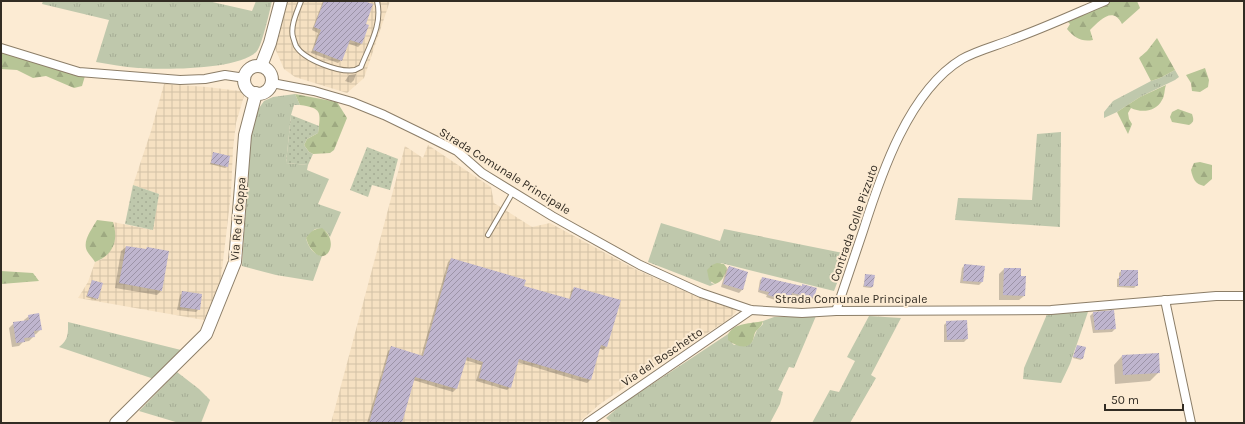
<svg xmlns="http://www.w3.org/2000/svg" width="1245" height="424" viewBox="0 0 1245 424" font-family="Karla,sans-serif">
<style>
.industrial{fill:url(#industrial-grid)}
.grass{fill:url(#grass-tufts)}
.forest{fill:url(#forest-firs)}
.garden{fill:url(#garden-dots)}
.shadow{fill:#0003}
.building{fill:url(#building-hatch)}
.lines{fill:none;stroke-linecap:round;stroke-linejoin:round}
.lane-casing{stroke:#8c7e68;stroke-width:6}
.street-casing{stroke:#8c7e68;stroke-width:10}
.secondary-casing{stroke:#8c7e68;stroke-width:14}
.lane{stroke:#fff;stroke-width:4}
.street{stroke:#fff;stroke-width:8}
.secondary{stroke:#fff;stroke-width:12}
.labels{text-anchor:middle;stroke-width:4;stroke-linejoin:round;paint-order:stroke}
.street-label{font-size:12px;fill:#322c23;stroke:#fcebd3}
</style>
<defs>
<pattern id="industrial-grid" width="8" height="8" patternUnits="userSpaceOnUse"><rect width="8" height="8" fill="#f6e1c2"/><path d="M0 4h8M4 0v8" fill="none" stroke="#d3c1a6"/></pattern>
<pattern id="grass-tufts" width="24" height="20" patternUnits="userSpaceOnUse"><rect width="24" height="20" fill="#bfc8ac"/><path d="M3 7l-1-3M5 7V3M7 7l1-3M15 17l-1-3M17 17v-4M19 17l1-3" fill="none" stroke="#a5ac94"/></pattern>
<pattern id="forest-firs" width="22" height="20" patternUnits="userSpaceOnUse"><rect width="22" height="20" fill="#b7c596"/><path d="M5 1l3.5 6h-7zM16 11l3.5 6h-7z" fill="#9ea981"/></pattern>
<pattern id="garden-dots" width="8" height="8" patternUnits="userSpaceOnUse"><rect width="8" height="8" fill="#bfc8ac"/><path d="M2 2h.1M6 6h.1" fill="none" stroke="#a5ac94" stroke-width="1.8" stroke-linecap="round"/></pattern>
<pattern id="building-hatch" width="6" height="6" patternUnits="userSpaceOnUse"><rect width="6" height="6" fill="#bfb5ce"/><path d="M-1 1l2-2M0 6l6-6M5 7l2-2" fill="none" stroke="#9c93a7"/></pattern>
</defs>
<rect width="100%" height="100%" fill="#fcebd3"/>
<!-- industrial -->
<g class="industrial">
<path d="M286,1H390L364,78L347,93L295,77L284,69L274,46Z"/>
<path d="M164,84L207,87L240,91L244,96L236,123L233,149L231,193L221,279L204,320L78,298L88,282L95,262L102,259L114,245V228L113,222L152,230L159,194L133,185L151,131Z"/>
<path d="M428,145L491,187L494,203L532,227L550,223L635,269L689,293L735,307L736,312L729,319L647,372L600,404L578,423H331L405,146L423,158Z"/>
</g>
<!-- grass -->
<g class="grass">
<path d="M43,1H208L252,11L256,1H272C270,10 262,45 257,51C241,70 163,70 138,68C124,67 110,64 96,62L109,20L42,4Z"/>
<path d="M1175,70L1179,77L1175,80L1140,97L1117,112L1104,118V112L1113,101L1151,81L1160,78Z"/>
<path d="M295,94L300,105H294L291,115L286,163L308,165L307,170L329,179L318,204L341,212L330,237C326,230 323,228 315,229L306,238C308,247 313,254 322,256L313,281L276,275L242,266L249,156L251,133L257,111L264,101L273,97Z"/>
<path d="M1061,132L1060,227L955,220L958,198L1032,200L1037,134Z"/>
<path d="M661,223L720,241L724,229L848,254L834,291L721,263L711,283L715,284L710,286L648,262Z"/>
<path d="M1089,309L1070,364L1061,383L1023,379L1024,368L1048,312Z"/>
<path d="M816,316L794,368L789,367L778,390L783,392L780,404L770,423H612L606,418L622,404L728,334L729,340L734,345L752,342L757,330L763,324V321L774,317Z"/>
<path d="M869,316L901,318L871,375L876,378L850,423H812L830,390L839,392L855,361L847,357Z"/>
<path d="M68,322L181,350L154,379L59,347C69,340 68,332 68,322Z"/>
<path d="M177,372L199,389L210,400L201,423H179L139,411Z"/>
</g>
<!-- forest -->
<g class="forest">
<path d="M1111,1H1137L1140,8L1122,24C1113,6 1100,20 1090,30L1093,40C1081,42 1075,38 1067,29L1070,24L1067,21L1098,8Z"/>
<path d="M1157,38L1175,70L1160,78L1151,81L1139,58L1147,51Z"/>
<path d="M1,51L35,63L85,76L82,86L74,88L46,76L33,78L17,70L1,69Z"/>
<path d="M1205,68L1209,80L1208,87L1200,92L1192,91L1191,83L1186,75Z"/>
<path d="M1166,85C1164,90 1165,96 1162,100C1156,112 1141,113 1131,108L1128,113L1129,119L1132,124L1128,134L1117,112L1140,97Z"/>
<path d="M295,94L337,102L347,118L334,150L330,153L313,154L309,152L304,145L307,139L318,133C321,112 322,108 300,105Z"/>
<path d="M1178,109L1192,114C1194,120 1194,122 1189,125L1172,122L1170,117L1172,112Z"/>
<path d="M1200,162L1212,165V179L1204,186C1195,184 1193,179 1191,170L1194,163Z"/>
<path d="M97,220L113,222C119,241 113,255 95,262C93,258 89,255 87,251C82,241 92,229 97,220Z"/>
<path d="M322,228C340,241 327,266 314,252C309,247 308,244 306,238C311,231 314,229 322,228Z"/>
<path d="M717,263L724,264L727,268C725,275 722,282 715,284L709,280L707,270L712,265Z"/>
<path d="M1,271L33,273L39,281L1,284Z"/>
<path d="M763,321C762,326 759,328 756,331C754,334 754,337 753,340C748,351 735,346 728,340V334C736,322 750,324 763,321Z"/>
</g>
<!-- garden -->
<g class="garden">
<path d="M291,115L319,126L318,133L307,139L304,145L309,152L313,154L308,165L286,163Z"/>
<path d="M367,147L398,159L390,190L372,185L368,197L350,190Z"/>
<path d="M133,185L159,194L153,230L125,224Z"/>
</g>
<!-- shadow -->
<g class="shadow">
<path d="M323,1H361L364,25L361,44L358,47L347,43L341,60L338,63L311,53L318,33L312,30Z"/>
<path d="M356,74L354,80L351,83L345,81L349,75Z"/>
<path d="M214,153L227,167L225,168L210,164Z"/>
<path d="M126,247L161,291L157,295L115,288L121,251Z"/>
<path d="M451,259L523,286L569,300L571,291L574,288L606,347L603,350L599,348L590,380L587,383L517,362L510,387L507,390L476,381L481,365L465,360L456,389L453,392L413,380L401,423H367L388,351L391,348L421,356L448,262Z"/>
<path d="M965,265L984,267L982,282L979,285L960,283L962,268Z"/>
<path d="M729,267L747,273L742,290L739,293L721,287L726,270Z"/>
<path d="M1004,269H1020L1024,296L1019,300H999V274Z"/>
<path d="M1121,271L1137,285L1134,288L1117,287V279L1119,278V273Z"/>
<path d="M866,275L872,287L871,288L863,287Z"/>
<path d="M763,278L801,287L814,298L811,300L791,295L789,301L787,304L766,297L767,295L758,292L760,280Z"/>
<path d="M92,281L102,284L96,300L86,297Z"/>
<path d="M183,292L199,309L196,312L177,310L180,295Z"/>
<path d="M1093,313L1115,329L1112,332L1093,333L1090,316Z"/>
<path d="M29,316L41,329L36,334L34,335V336L29,341L23,342L19,346L12,347L9,328L14,323L24,322V320Z"/>
<path d="M947,322L967,339L964,342H944V325Z"/>
<path d="M1077,346L1085,348L1081,360L1073,358Z"/>
<path d="M1122,356L1159,372L1150,381L1115,384L1114,365Z"/>
</g>
<!-- building -->
<g class="building">
<path d="M324,1H364L373,4L366,24L369,25L362,44L350,40L342,61L313,50L321,30L314,27Z"/>
<path d="M213,152L230,156L228,167L211,163Z"/>
<path d="M126,246L146,249L147,247L169,251L162,291L119,283Z"/>
<path d="M451,258L526,280L524,286L570,299L574,287L621,300L607,347L601,345L591,380L519,359L511,388L479,378L483,362L467,357L457,389L415,377L402,423H369L391,346L423,356Z"/>
<path d="M964,264L985,266L983,282L963,281Z"/>
<path d="M729,266L748,272L743,290L723,284Z"/>
<path d="M1004,268H1021V276H1026L1025,296L1003,295Z"/>
<path d="M1121,270H1138V286H1119V276H1121Z"/>
<path d="M865,274L875,275L873,287L864,286Z"/>
<path d="M762,277L802,286V284L817,288L814,298L792,293L790,302L768,295L769,292L759,290Z"/>
<path d="M92,280L103,283L98,299L87,296Z"/>
<path d="M182,291L202,294L200,310L180,307Z"/>
<path d="M1114,310L1116,329L1095,330L1093,312Z"/>
<path d="M39,313L42,330L34,331L35,337L24,338L25,342L16,343L13,322L29,320L28,315Z"/>
<path d="M967,320L968,339L947,340L946,321Z"/>
<path d="M1077,345L1086,347L1083,359L1073,357Z"/>
<path d="M1159,353L1160,373L1123,375L1122,355Z"/>
</g>
<g class="lines">
<defs>
<g id="lane">
<path d="M301,1C297,12 290,26 293,37C294,40 295,44 296,46C304,60 340,73 355,70C357,69 359,68 361,67C369,46 383,24 377,1"/>
<path d="M488,235L513,192"/>
</g>
<g id="street">
<path d="M1,48L79,72L180,80L205,79L225,75L245,78"/>
<path d="M272,83L314,91L352,102L384,115L421,133L457,151L482,173L552,216L640,265L701,293L751,310L802,313L836,311L1051,310L1216,296H1244"/>
<path d="M1165,300L1191,423"/>
<path d="M836,311C845,284 854,257 863,231C881,174 909,91 962,59C978,50 996,46 1013,39C1044,28 1074,14 1105,1"/>
<path d="M587,423L751,310"/>
</g>
<g id="secondary">
<path d="M261,66L270,43L281,1"/>
<circle cx="258" cy="80" r="14"/>
<path d="M116,423L206,334L235,262L245,135L256,93"/>
</g>
</defs>
<!-- lane casing -->
<use href="#lane" class="lane-casing"/>
<!-- street casing -->
<use href="#street" class="street-casing"/>
<!-- secondary casing -->
<use href="#secondary" class="secondary-casing"/>
<!-- lane -->
<use href="#lane" class="lane"/>
<!-- street -->
<use href="#street" class="street"/>
<!-- secondary -->
<use href="#secondary" class="secondary"/>
</g>
<g class="labels">
<!-- street labels -->
<g class="street-label">
<text transform="translate(505 171) rotate(32)" y="4">Strada Comunale Principale</text>
<text transform="translate(238 219) rotate(-85)" y="4">Via Re di Coppa</text>
<text transform="translate(854 223) rotate(-71)" y="4">Contrada Colle Pizzuto</text>
<text x="851" y="303">Strada Comunale Principale</text>
<text transform="translate(662 357) rotate(-34)" y="4">Via del Boschetto</text>
</g>
</g>
<!-- border -->
<rect width="1245" height="424" fill="none" stroke="#322c23" stroke-width="4"/>
<!-- scale -->
<path d="M1105 404v6h78v-6" fill="none" stroke="#322c23" stroke-width="2"/>
<text x="1111" y="404" font-size="12" fill="#322c23" stroke="#fcebd3" stroke-width="3" paint-order="stroke">50 m</text>
</svg>
